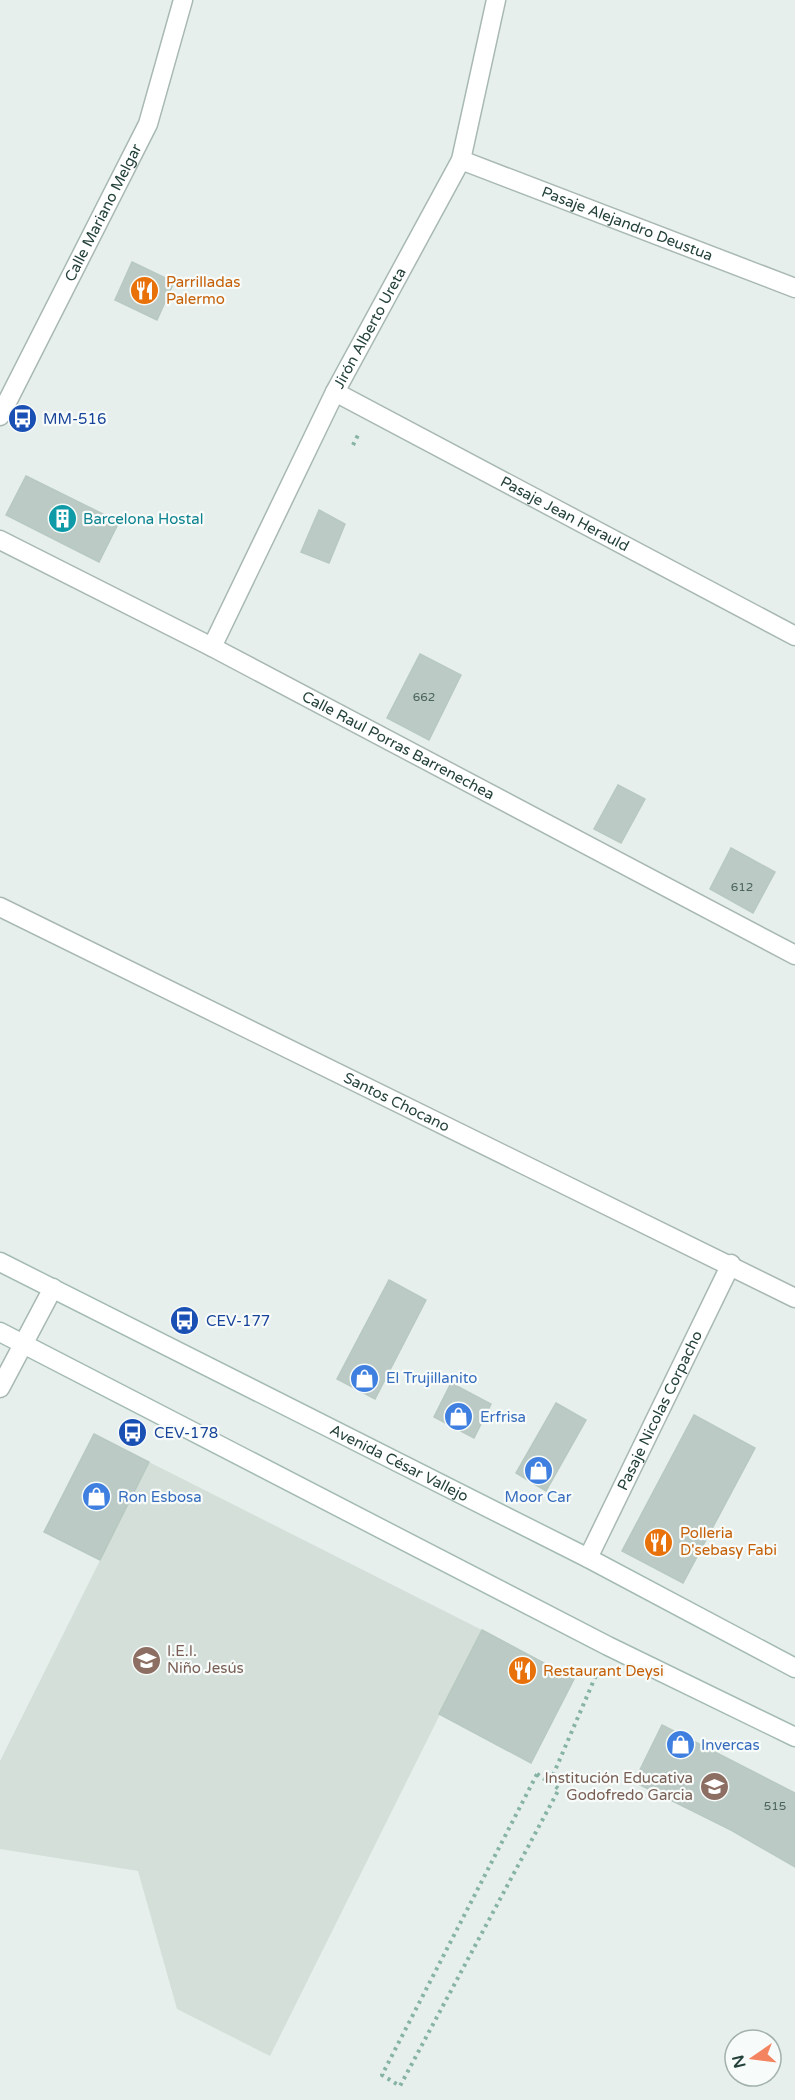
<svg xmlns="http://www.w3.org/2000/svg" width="795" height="2100" viewBox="0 0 795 2100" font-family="'Varela Round',sans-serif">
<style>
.built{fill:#d4dfda}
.building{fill:#bbcac4;stroke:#b8c9c2;stroke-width:1.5}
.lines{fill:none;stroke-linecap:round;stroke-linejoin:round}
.street-casing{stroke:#a8b8b2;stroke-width:21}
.secondary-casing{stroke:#a4bbb3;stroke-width:21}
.path{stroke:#86b3a5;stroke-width:4;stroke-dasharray:3 4.5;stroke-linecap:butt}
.street{stroke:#fff;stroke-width:18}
.secondary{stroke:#fff;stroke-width:18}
.labels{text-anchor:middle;stroke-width:4.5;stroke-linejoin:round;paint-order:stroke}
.number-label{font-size:12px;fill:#4a645c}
.street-label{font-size:15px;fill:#24423a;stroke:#f7fbf9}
.food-label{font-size:15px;fill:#c56008;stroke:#f7fbf9;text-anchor:start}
.transit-label{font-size:15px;fill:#164399;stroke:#f7fbf9;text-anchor:start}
.culture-label{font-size:15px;fill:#0d838f;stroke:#f7fbf9;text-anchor:start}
.shop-label{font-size:15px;fill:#366cbe;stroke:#f7fbf9;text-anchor:start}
.education-label{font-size:15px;fill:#785e54;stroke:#f7fbf9;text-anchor:start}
</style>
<rect width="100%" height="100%" fill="#e6efeb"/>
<!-- built -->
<path class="built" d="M149,1462L482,1630L270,2056L177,2009L138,1871L0,1849V1761Z"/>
<!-- building -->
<g class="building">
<path d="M132,262L174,282L157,320L115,300Z"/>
<path d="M26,476L119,522L99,562L6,515Z"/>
<path d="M319,510L345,524L329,563L301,552Z"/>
<path d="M420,654L461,675L429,740L387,718Z"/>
<path d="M618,785L645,799L621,843L594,829Z"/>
<path d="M731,848L775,872L753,913L710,889Z"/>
<path d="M389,1280L426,1300L375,1399L337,1379Z"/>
<path d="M451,1383L491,1404L474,1438L434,1417Z"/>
<path d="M556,1403L586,1420L546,1491L516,1473Z"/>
<path d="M694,1415L755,1448L683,1583L622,1551Z"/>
<path d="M94,1434L149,1462L100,1560L44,1532Z"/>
<path d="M482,1630L574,1679L531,1763L439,1714Z"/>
<path d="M662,1725L795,1793V1867L731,1830L634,1782Z"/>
</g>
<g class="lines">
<defs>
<g id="street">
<path id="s1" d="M461,160L795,288"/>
<path id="s2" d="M335,392L795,636"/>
<path id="s3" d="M0,416L148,124L183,0"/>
<path id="s4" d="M0,540L212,647L795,955"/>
<path id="s5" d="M212,647L335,392L461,160L496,0"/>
<path id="s6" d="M0,907L795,1298"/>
<path d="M0,1388L53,1288"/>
<path id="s7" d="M588,1558L731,1264"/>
</g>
<g id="secondary">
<path id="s8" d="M0,1262L588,1558L795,1668"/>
<path d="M0,1332L608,1646L795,1737"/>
</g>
</defs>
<!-- street casing -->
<use href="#street" class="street-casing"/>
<!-- secondary casing -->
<use href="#secondary" class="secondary-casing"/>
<!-- path -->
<g class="path">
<path d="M353,445L358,435"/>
<path d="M537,1774L559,1789L400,2086L382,2075Z"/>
<path d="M550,1782L597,1673"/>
</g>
<!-- street -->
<use href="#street" class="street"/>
<!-- secondary -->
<use href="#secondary" class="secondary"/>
</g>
<!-- icons -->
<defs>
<symbol id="restaurant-disc" viewBox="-11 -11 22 22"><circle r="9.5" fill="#e8710a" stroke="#f7fbf9"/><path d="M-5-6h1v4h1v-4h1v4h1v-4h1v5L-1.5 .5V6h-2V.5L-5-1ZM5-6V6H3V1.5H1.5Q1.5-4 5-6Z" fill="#fff"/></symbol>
<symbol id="bus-disc" viewBox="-11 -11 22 22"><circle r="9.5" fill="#1a4fb4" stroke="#f7fbf9"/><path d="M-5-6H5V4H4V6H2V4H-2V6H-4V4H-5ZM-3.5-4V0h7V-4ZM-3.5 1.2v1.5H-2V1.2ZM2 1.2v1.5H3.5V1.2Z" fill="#fff"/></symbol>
<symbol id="building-disc" viewBox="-11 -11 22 22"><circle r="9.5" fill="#0f9aa8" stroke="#f7fbf9"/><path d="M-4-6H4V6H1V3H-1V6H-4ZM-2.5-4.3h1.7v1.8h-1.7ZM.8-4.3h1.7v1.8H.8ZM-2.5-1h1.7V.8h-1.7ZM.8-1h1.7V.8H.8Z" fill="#fff"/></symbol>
<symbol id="shop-disc" viewBox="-11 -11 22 22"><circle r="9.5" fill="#3f7fe0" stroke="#f7fbf9"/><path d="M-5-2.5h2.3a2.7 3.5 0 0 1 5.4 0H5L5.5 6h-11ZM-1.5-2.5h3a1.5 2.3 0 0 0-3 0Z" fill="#fff"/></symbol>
<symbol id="school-disc" viewBox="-11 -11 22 22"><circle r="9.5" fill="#8d6e63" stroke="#f7fbf9"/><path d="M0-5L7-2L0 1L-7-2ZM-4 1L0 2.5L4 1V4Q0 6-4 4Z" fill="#fff"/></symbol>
</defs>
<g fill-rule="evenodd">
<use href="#restaurant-disc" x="128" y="274" width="33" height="33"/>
<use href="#bus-disc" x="6" y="402" width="33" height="33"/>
<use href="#building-disc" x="46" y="502" width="33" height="33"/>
<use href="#bus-disc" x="168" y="1304" width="33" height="33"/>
<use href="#shop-disc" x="348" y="1362" width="33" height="33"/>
<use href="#shop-disc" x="442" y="1400" width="33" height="33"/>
<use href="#bus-disc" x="116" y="1416" width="33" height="33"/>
<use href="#shop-disc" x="522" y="1454" width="33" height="33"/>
<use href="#shop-disc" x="80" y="1480" width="33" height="33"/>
<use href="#restaurant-disc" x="642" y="1526" width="33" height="33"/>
<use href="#school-disc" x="130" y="1644" width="33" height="33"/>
<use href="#restaurant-disc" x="506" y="1654" width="33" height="33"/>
<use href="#shop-disc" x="664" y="1728" width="33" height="33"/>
<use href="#school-disc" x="698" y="1770" width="33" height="33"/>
</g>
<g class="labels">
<!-- number labels -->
<g class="number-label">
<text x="424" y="701">662</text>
<text x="742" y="891">612</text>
<text x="775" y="1810">515</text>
</g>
<!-- street labels -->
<g class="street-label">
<text dy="5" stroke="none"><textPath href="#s3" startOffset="228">Calle Mariano Melgar</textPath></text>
<text dy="5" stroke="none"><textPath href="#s1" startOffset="178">Pasaje Alejandro Deustua</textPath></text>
<text dy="5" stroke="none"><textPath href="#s5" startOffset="356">Jirón Alberto Ureta</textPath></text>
<text dy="5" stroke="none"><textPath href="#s2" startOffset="260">Pasaje Jean Herauld</textPath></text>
<text dy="5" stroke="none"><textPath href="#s4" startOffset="448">Calle Raul Porras Barrenechea</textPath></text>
<text dy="5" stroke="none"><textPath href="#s6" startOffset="442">Santos Chocano</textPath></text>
<text dy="5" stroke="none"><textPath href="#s7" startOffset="164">Pasaje Nicolas Corpacho</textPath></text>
<text dy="5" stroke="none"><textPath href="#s8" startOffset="447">Avenida César Vallejo</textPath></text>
</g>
<!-- food labels -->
<g class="food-label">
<text x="166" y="287">Parrilladas<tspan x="166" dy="17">Palermo</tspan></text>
<text x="680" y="1538">Polleria<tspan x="680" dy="17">D'sebasy Fabi</tspan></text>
<text x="543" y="1676">Restaurant Deysi</text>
</g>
<!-- transit labels -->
<g class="transit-label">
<text x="43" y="424">MM-516</text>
<text x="206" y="1326">CEV-177</text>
<text x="154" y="1438">CEV-178</text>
</g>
<!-- culture labels -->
<g class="culture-label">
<text x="83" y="524">Barcelona Hostal</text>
</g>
<!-- shop labels -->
<g class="shop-label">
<text x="386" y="1383">El Trujillanito</text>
<text x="480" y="1422">Erfrisa</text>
<text x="118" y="1502">Ron Esbosa</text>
<text x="538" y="1502" text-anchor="middle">Moor Car</text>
<text x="701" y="1750">Invercas</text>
</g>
<!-- education labels -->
<g class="education-label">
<text x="167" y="1656">I.E.I.<tspan x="167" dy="17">Niño Jesús</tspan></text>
<text x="693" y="1783" text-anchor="end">Institución Educativa<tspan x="693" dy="17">Godofredo Garcia</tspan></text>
</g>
</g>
<!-- north arrow -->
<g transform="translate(753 2058) rotate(256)"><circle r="28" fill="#f7fbf9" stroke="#a3b1ad" stroke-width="1.5"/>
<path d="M0-4.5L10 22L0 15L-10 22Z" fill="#f4845f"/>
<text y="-9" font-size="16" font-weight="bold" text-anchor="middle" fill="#24423a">N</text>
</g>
</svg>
